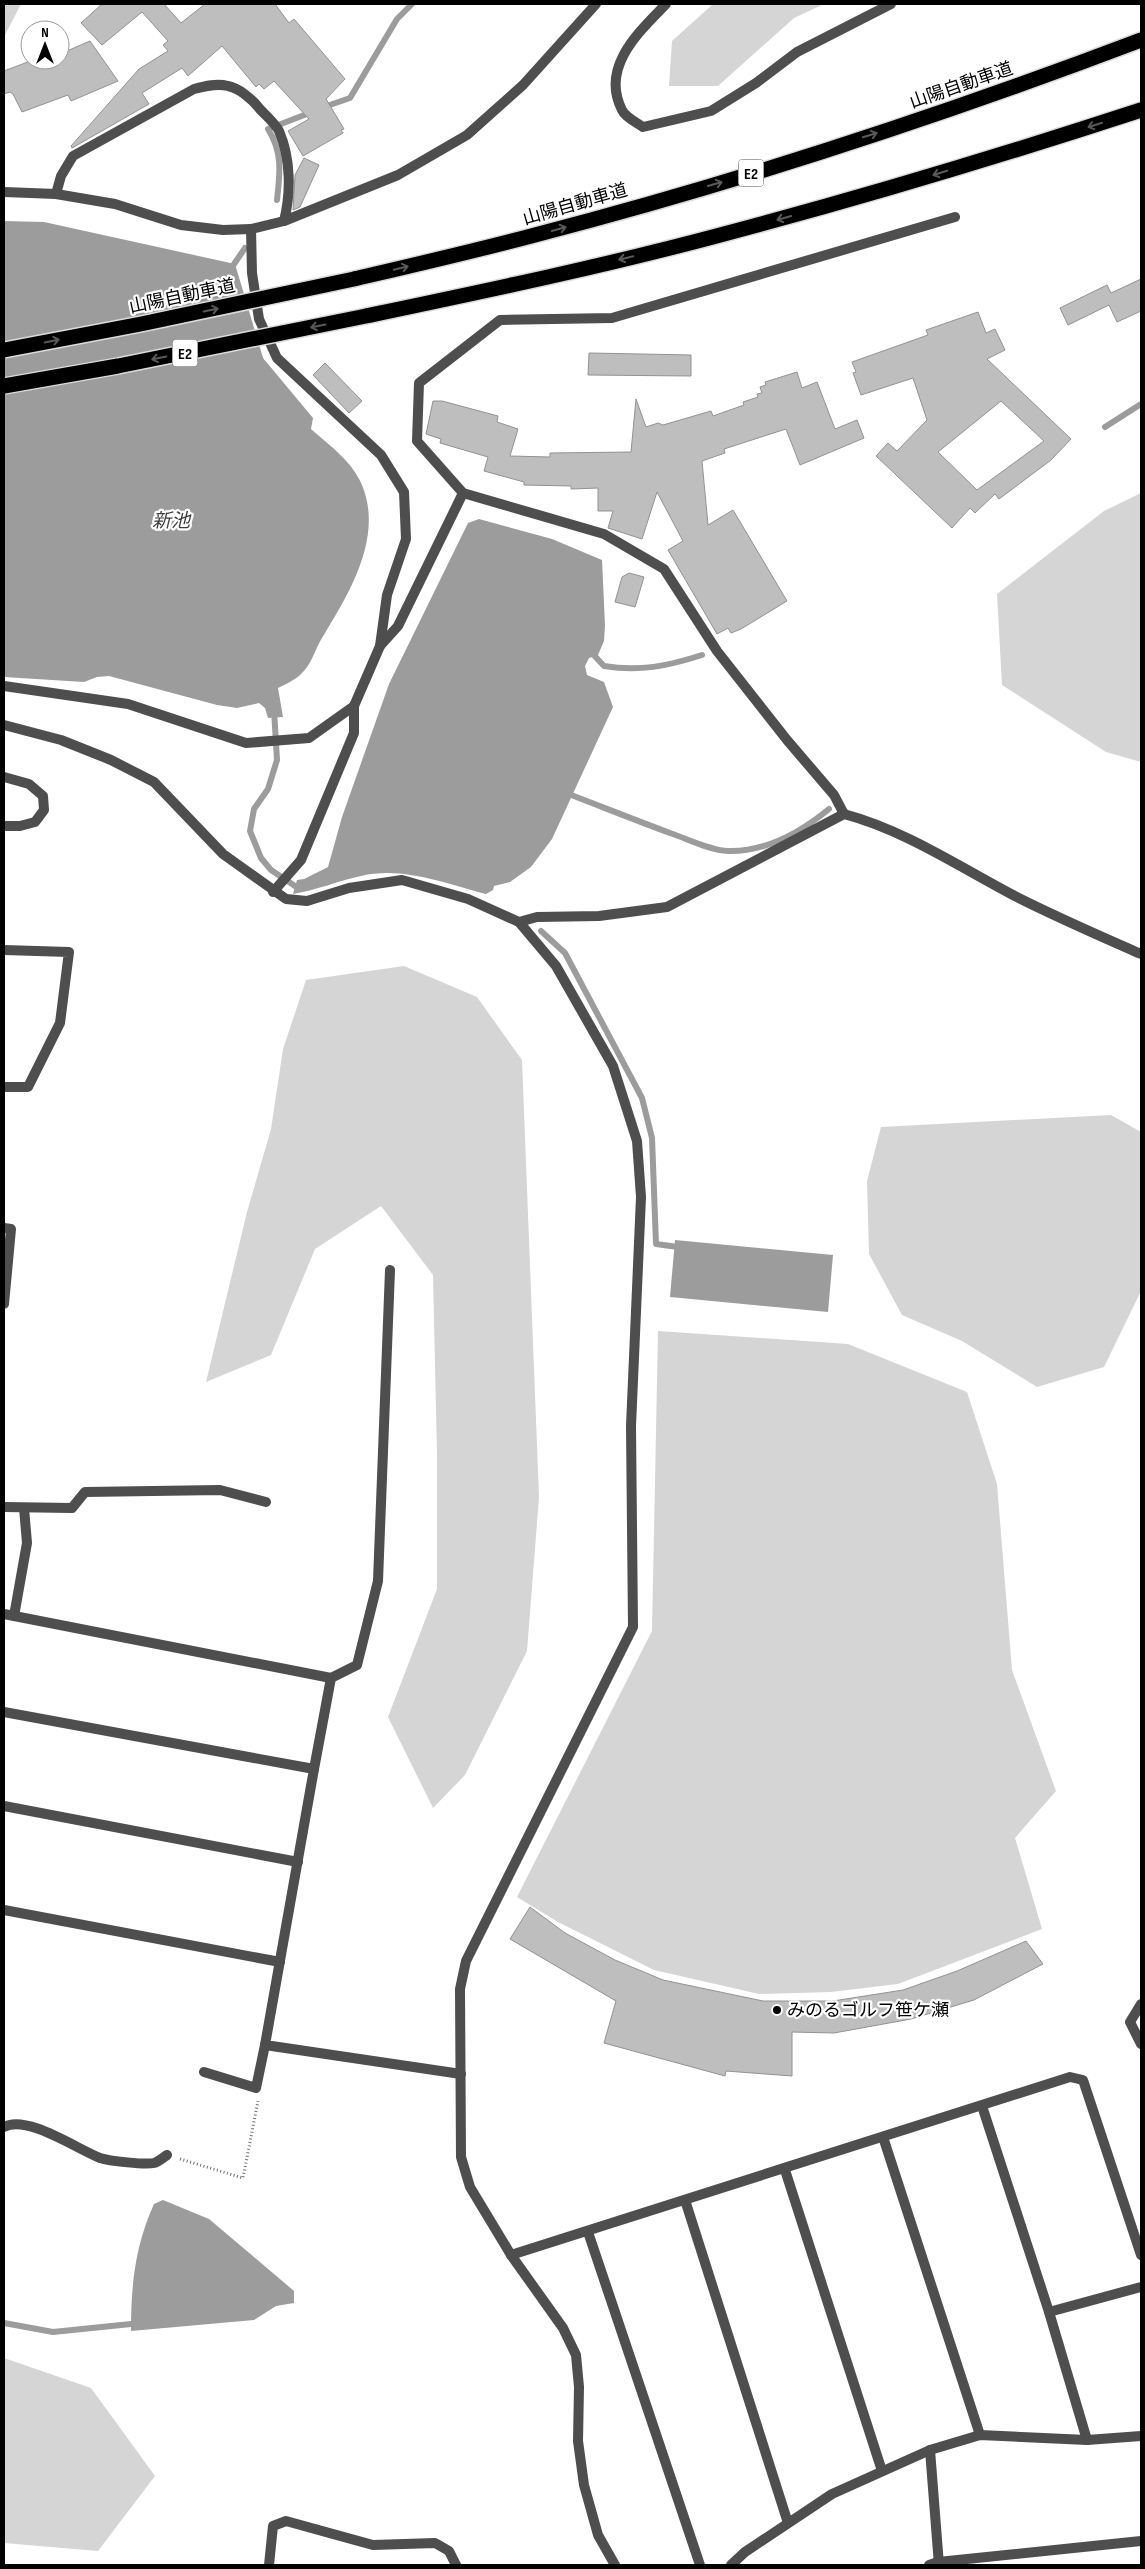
<svg xmlns="http://www.w3.org/2000/svg" width="1145" height="2569" viewBox="0 0 1145 2569" font-family="'Sofia Sans Condensed','Noto Sans JP',sans-serif">
<style>
.green{fill:#d5d5d5}
.water{fill:#9c9c9c}
.lines{fill:none;stroke-linecap:round;stroke-linejoin:round}
.stream{stroke:#9c9c9c;stroke-width:6}
.building{fill:#bebebe;stroke:#929292;fill-rule:evenodd}
.motorway-casing{stroke:#dbdbdb;stroke-width:18}
.path{stroke:#707070;stroke-width:3;stroke-dasharray:1 2.5;stroke-linecap:butt}
.service{stroke:#4e4e4e;stroke-width:10}
.minor{stroke:#4e4e4e;stroke-width:10}
.tertiary{stroke:#4e4e4e;stroke-width:10}
.motorway{stroke:#000;stroke-width:15}
.motorway-bridge-casing{stroke:#dbdbdb;stroke-width:18;stroke-linecap:butt}
.motorway-bridge{stroke:#000;stroke-width:15}
.oneway{stroke:#595959}
.poi-dot{fill:#000;stroke:#fff;stroke-width:2}
.labels{text-anchor:middle;stroke-width:4.5;stroke-linejoin:round;paint-order:stroke}
.shield{fill:#fff;stroke:#4c4c4c;stroke-width:1}
.shield-label{font-size:16px;font-weight:bold;fill:#000}
.street-label{font-size:18px;fill:#000;stroke:#fff}
.poi-label{font-size:18px;fill:#000;stroke:#fff;text-anchor:start}
.water-label{font-size:19px;font-style:italic;fill:#3d3d3d;stroke:#fff}
</style>
<rect width="100%" height="100%" fill="#fff"/>
<!-- green -->
<g class="green">
<path d="M4,4H21L4,37Z"/>
<path d="M713,4H824L794,18L718,86H669L672,41Z"/>
<path d="M1141,493V762L1106,752L1002,685L997,594L1104,511Z"/>
<path d="M404,966L477,997L522,1060L539,1497L527,1651L465,1775L433,1808L388,1717L437,1589V1455L433,1275L381,1206L315,1249L271,1355L206,1382L247,1212L271,1129L283,1049L306,980Z"/>
<path d="M1111,1115L1141,1132V1291L1104,1367L1037,1387L962,1341L902,1315L869,1254L867,1181L881,1127Z"/>
<path d="M658,1331L848,1344L967,1392L997,1484L1012,1670L1056,1791L1015,1838L1042,1929L898,1984L831,1992L759,1994L654,1970L558,1922L517,1897L652,1631Z"/>
<path d="M4,2358L91,2388L155,2476L98,2551L4,2543Z"/>
</g>
<!-- water -->
<g class="water">
<path d="M4,221L44,222L235,264L263,358L313,418L311,429C330,446 352,461 362,485C384,538 348,595 322,638C314,651 312,664 301,674C295,680 286,684 278,688L283,717L268,718L265,708L259,703L237,708L217,705L109,676L97,677L84,682L4,677Z"/>
<path d="M479,519L552,539L602,560L605,625L604,641L598,655L589,658L585,666L587,675L604,682L613,707L552,839L531,867L510,882L494,886L493,890L486,894C446,884 403,866 361,876C338,881 317,890 293,894L297,880L304,879L328,867L342,817L389,684L468,523Z"/>
<path d="M675,1240L833,1255L828,1312L670,1297Z"/>
<path d="M163,2200L209,2219L294,2291V2303L276,2306L254,2320L131,2331C131,2285 135,2246 154,2204Z"/>
</g>
<g class="lines">
<!-- stream -->
<g class="stream">
<path d="M324,107L350,98L397,19L412,4"/>
<path d="M277,200C280,173 283,153 268,129L312,112"/>
<path d="M230,270L245,248"/>
<path d="M1105,427L1141,404"/>
<path d="M590,651L604,666C639,672 668,666 702,655"/>
<path d="M274,710L277,760L268,789L254,809L250,831L261,858L271,870L298,888L303,887"/>
<path d="M566,793C600,806 635,820 670,833C688,839 709,850 728,851C765,852 801,832 829,809"/>
<path d="M541,931L565,953L642,1098L652,1138L656,1244L678,1247"/>
<path d="M4,2323L53,2332L131,2324"/>
</g>
</g>
<!-- building -->
<g class="building">
<path d="M102,4H164L181,23L205,4H275L289,23L294,19L345,79L326,99L344,129L341,130L343,133L303,156L288,131L309,119L274,81L264,89L259,84L256,87L222,46L188,76L182,68L142,93L149,104L72,148L71,146L139,69L168,51L163,45L168,41L142,12L102,45L81,23Z"/>
<path d="M90,41L118,81L71,101L68,95L22,112L13,94L10,92L4,94V71L33,60H60V54Z"/>
<path d="M304,158L319,165L300,207L293,210L295,175Z"/>
<path d="M1141,279V311L1117,322L1109,305L1068,325L1060,308L1107,285L1111,293Z"/>
<path d="M978,312L986,333L995,329L1005,350L987,359L1071,439L1051,460L999,499L995,494L975,513L970,508L952,528L876,456L888,443L897,451L927,420L913,378L861,395L853,373L856,372L852,362L928,335L926,330ZM1001,401L1044,441L977,490L938,452Z"/>
<path d="M589,353L691,355V376L588,375Z"/>
<path d="M325,363L362,401L349,413L313,375Z"/>
<path d="M797,372L802,388L817,382L835,429L857,420L864,438L800,465L786,429L724,449L725,453L702,461L708,525L733,510L787,601L741,629L731,633L728,628L717,634L668,550L683,541L657,492L642,539L608,528L613,511H598V488L571,489V486L524,485V482L484,471L488,457L440,443L441,439L426,434L433,401H442L498,416L497,422L518,429L510,456L550,457V453L631,452L636,399L646,427L658,423L663,425L711,411L713,416L744,405L743,402L758,397L757,394L762,393L760,387L766,385L765,382Z"/>
<path d="M629,573L644,577L635,607L615,602L622,577Z"/>
<path d="M530,1907L565,1933L615,1960L663,1980L763,2001H833L903,1990L957,1971L1026,1941L1043,1964L974,2000L911,2019L834,2033L792,2032V2076L726,2071L725,2076L604,2043L616,2001L510,1939Z"/>
</g>
<g class="lines">
<defs>
<g id="motorway">
<path d="M354,279C414,265 475,251 535,235C740,182 943,115 1141,40"/>
<path d="M366,316C485,291 605,266 724,234C864,197 1003,155 1141,110"/>
</g>
</defs>
<!-- motorway casing -->
<use href="#motorway" class="motorway-casing"/>
<!-- path -->
<path class="path" d="M180,2159L243,2178L258,2101"/>
<!-- service -->
<path class="service" d="M1141,2004L1130,2022L1141,2044"/>
<!-- minor -->
<g class="minor">
<path d="M666,4C639,32 600,67 622,110C625,117 637,123 643,127L711,111L756,83L797,52L891,4"/>
<path d="M56,194L61,176L73,156L194,89C205,86 217,83 228,86C239,88 252,99 259,108C265,115 275,123 279,131C291,159 291,193 284,221"/>
<path d="M380,646L398,626L463,493"/>
<path d="M4,686L128,704L246,743L309,738L354,706L380,646L387,595L406,539L404,492L381,455L277,358L259,319L252,273L251,229"/>
<path d="M4,725L61,740L111,760L154,782L223,854L286,899L307,901L349,888L402,880L468,899L519,922L556,966L613,1066L637,1141L641,1197L631,1426L633,1627L466,1961L460,1989L461,2157L470,2187L511,2255L563,2328L576,2355L579,2387L578,2441L584,2485L598,2535L615,2565"/>
<path d="M4,777L29,784L43,796L44,810L35,822L20,826H4"/>
<path d="M844,814L834,795L787,740L717,651L664,569L604,534L463,493L417,441L419,383L500,320L612,318L955,217"/>
<path d="M273,892L301,860L354,733V706"/>
<path d="M519,922L537,917L599,916L667,907L844,814C904,830 958,866 1013,895C1054,916 1098,935 1141,954"/>
<path d="M4,950L69,952L60,1023L28,1087H4"/>
<path d="M4,1228L11,1229L4,1304"/>
<path d="M4,1507L72,1508L85,1492L220,1490L266,1502"/>
<path d="M4,1614L331,1678"/>
<path d="M14,1616L27,1543L24,1508"/>
<path d="M4,1712L314,1769L265,2045L461,2074"/>
<path d="M314,1769L331,1678L357,1665L378,1581L390,1270"/>
<path d="M4,1806L298,1862"/>
<path d="M4,1910L280,1962"/>
<path d="M204,2072L256,2088L265,2045"/>
<path d="M982,2106L1049,2312L1087,2440"/>
<path d="M4,2127C26,2114 77,2149 100,2158C109,2161 146,2165 154,2163C158,2162 164,2157 167,2155"/>
<path d="M883,2137L980,2435"/>
<path d="M785,2170L882,2471"/>
<path d="M685,2200L788,2523"/>
<path d="M588,2232L700,2565"/>
<path d="M511,2255L1070,2077L1083,2080L1141,2255"/>
<path d="M1049,2312L1141,2287"/>
<path d="M930,2450L939,2565"/>
<path d="M269,2565L273,2526L286,2521L373,2545L435,2543L449,2551L456,2565"/>
<path d="M731,2565L745,2552L832,2494L930,2450L980,2435L1087,2440L1141,2436"/>
<path d="M929,2565L938,2562L1141,2541"/>
</g>
<!-- tertiary -->
<path class="tertiary" d="M4,192L56,194L115,204L181,225L223,230L251,229L284,221L398,175L467,135L523,85L596,4"/>
<!-- motorway -->
<use href="#motorway" class="motorway"/>
<defs>
<g id="motorway-bridge">
<path d="M4,350L141,324L354,279"/>
<path d="M4,386L118,366L366,316"/>
</g>
</defs>
<!-- motorway-bridge casing -->
<use href="#motorway-bridge" class="motorway-bridge-casing"/>
<!-- motorway-bridge -->
<use href="#motorway-bridge" class="motorway-bridge"/>
</g>
<!-- one-way arrows -->
<defs><path id="oneway-shaft" d="M-6 0H5M1.5-3L5.5 0L1.5 3" fill="none" stroke-width="1.6" stroke-linecap="round" stroke-linejoin="round" transform="scale(1.25)"/></defs>
<g class="oneway">
<use href="#oneway-shaft" transform="translate(1095 125) rotate(162)"/>
<use href="#oneway-shaft" transform="translate(870 135) rotate(-17)"/>
<use href="#oneway-shaft" transform="translate(940 173) rotate(163)"/>
<use href="#oneway-shaft" transform="translate(715 184) rotate(-16)"/>
<use href="#oneway-shaft" transform="translate(784 218) rotate(164)"/>
<use href="#oneway-shaft" transform="translate(559 229) rotate(-16)"/>
<use href="#oneway-shaft" transform="translate(626 258) rotate(166)"/>
<use href="#oneway-shaft" transform="translate(401 268) rotate(-14)"/>
<use href="#oneway-shaft" transform="translate(211 310) rotate(-12)"/>
<use href="#oneway-shaft" transform="translate(318 326) rotate(169)"/>
<use href="#oneway-shaft" transform="translate(52 341) rotate(-11)"/>
<use href="#oneway-shaft" transform="translate(159 358) rotate(169)"/>
</g>
<!-- markers -->
<circle class="poi-dot" cx="777" cy="2010" r="5"/>
<g class="labels">
<!-- shield labels -->
<g class="shield">
<rect x="738.5" y="159.5" width="25" height="27" rx="4"/>
<rect x="172.5" y="339.5" width="25" height="27" rx="4"/>
</g>
<g class="shield-label">
<text x="751" y="179">E2</text>
<text x="185" y="359">E2</text>
</g>
<!-- street labels -->
<g class="street-label">
<text transform="translate(961 85) rotate(-19)" y="6">山陽自動車道</text>
<text transform="translate(575 204) rotate(-16)" y="6">山陽自動車道</text>
<text transform="translate(182 296) rotate(-12)" y="6">山陽自動車道</text>
</g>
<!-- poi labels -->
<g class="poi-label">
<text x="787" y="2016">みのるゴルフ笹ケ瀬</text>
</g>
<!-- water labels -->
<g class="water-label">
<text x="171" y="527">新池</text>
</g>
</g>
<!-- border -->
<rect width="1145" height="2569" fill="none" stroke="#000000" stroke-width="10"/>
<!-- north arrow -->
<g transform="translate(45 45)"><circle r="24" fill="#ffffff" stroke="#999999"/>
<path d="M0-4L9 19L0 12L-9 19Z" fill="#000000"/>
<text y="-8" font-size="14" font-weight="bold" text-anchor="middle" fill="#000000">N</text>
</g>
</svg>
